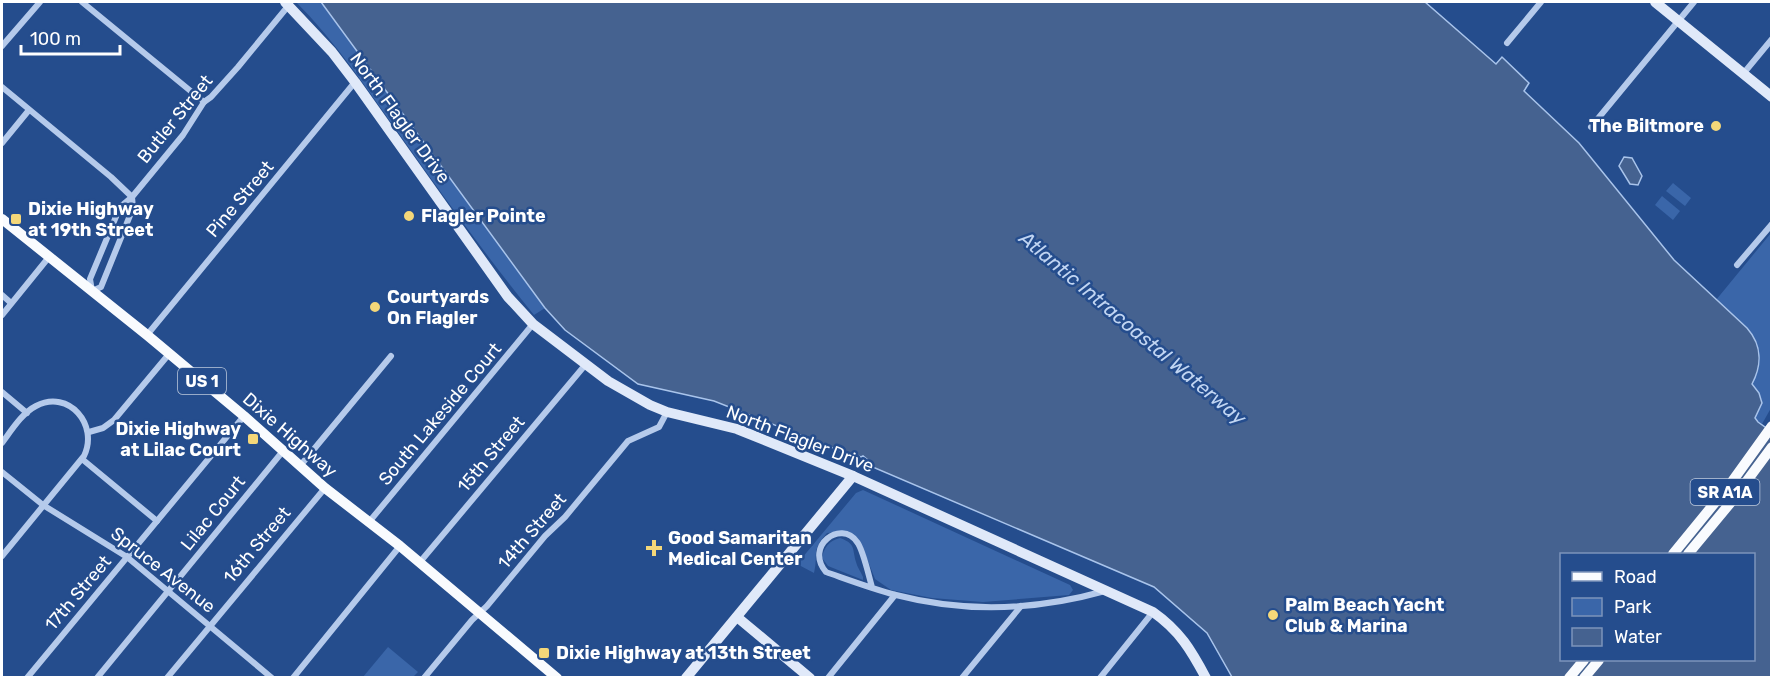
<svg xmlns="http://www.w3.org/2000/svg" width="1773" height="679" viewBox="0 0 1773 679" font-family="Rubik,sans-serif">
<style>
.green{fill:#3a66a9}
.water{fill:#456290;stroke:#a9c4eb;stroke-width:1.5;fill-rule:evenodd}
.lines{fill:none;stroke-linecap:round;stroke-linejoin:round}
.street{stroke:#b5caeb;stroke-width:6}
.secondary{stroke:#e0e9f9;stroke-width:10}
.primary{stroke:#f9fbfe;stroke-width:10}
.poi-dot{fill:#f4d779;stroke:#254d8d;stroke-width:2}
.labels{text-anchor:middle;stroke-width:5;stroke-linejoin:round;paint-order:stroke}
.shield{fill:#254d8d;stroke:#becadd;stroke-width:1.5}
.shield-label{font-size:16px;font-weight:bold;fill:#fff}
.street-label{font-size:18px;fill:#fff;stroke:#254d8d}
.poi-label{font-size:18px;font-weight:bold;fill:#fff;stroke:#254d8d;text-anchor:start}
.water-label{font-size:20px;font-style:italic;fill:#c1d5f2;stroke:#254d8d}
</style>
<rect width="100%" height="100%" fill="#254d8d"/>
<!-- green -->
<g class="green">
<path d="M296,2H321L545,308L534,315C487,257 443,196 400,135C367,89 336,42 296,2Z"/>
<path d="M1673,183L1691,198L1685,206L1666,191Z"/>
<path d="M1662,196L1680,211L1673,220L1655,205Z"/>
<path d="M1771,233V408L1762,424L1756,420L1755,417L1762,400L1752,384L1756,342L1747,329L1716,300Z"/>
<path d="M863,490L1070,585L1073,590L1069,595L983,602L932,598L891,590L875,579L860,541L848,531L827,533C810,552 819,553 814,573L797,564L856,493Z"/>
<path d="M840,538C856,544 852,548 856,562C857,567 861,572 863,577V580L828,566L822,558C824,547 829,541 840,538Z"/>
<path d="M388,647L418,672L413,677H363Z"/>
</g>
<!-- water -->
<g class="water">
<path d="M321,2H1425L1496,64L1502,57L1529,83L1524,91L1579,143L1674,260L1747,328C1762,345 1762,365 1752,384L1759,393L1762,403L1755,418L1758,422L1772,432L1771,677H1232L1207,633L1154,587L868,465V460L863,456L861,457L856,455L853,456L714,401L638,384L565,330L545,308ZM1562,554H1754V660H1562Z"/>
<path d="M1624,157L1632,158L1642,176L1638,185L1630,184L1619,166Z"/>
</g>
<g class="lines">
<!-- street -->
<g class="street">
<path d="M82,2L204,102"/>
<path d="M1507,43L1541,2"/>
<path d="M2,46L40,2"/>
<path d="M1743,74L1772,39"/>
<path d="M2,87L111,177L132,197"/>
<path d="M1591,127L1694,2"/>
<path d="M2,143L29,110"/>
<path d="M132,197L133,208L101,287L92,291L90,279L120,207L132,197L183,135L204,102L211,97L238,67L289,5"/>
<path d="M1737,265L1772,224"/>
<path d="M2,295L11,303"/>
<path d="M2,315L49,257"/>
<path d="M147,335L355,82"/>
<path d="M2,392L27,413"/>
<path d="M89,432L103,428L114,420L169,354"/>
<path d="M2,443C11,431 22,413 36,406C69,389 99,425 84,456L2,556"/>
<path d="M82,459L157,521"/>
<path d="M300,466L391,356"/>
<path d="M2,472L43,505L127,557L272,678"/>
<path d="M369,522L533,324"/>
<path d="M420,562L586,364"/>
<path d="M872,587C869,577 863,549 857,542C841,519 804,546 826,572C849,580 873,589 896,595C965,613 1037,610 1105,591"/>
<path d="M27,678L244,416"/>
<path d="M97,678L283,451"/>
<path d="M167,678L325,488"/>
<path d="M293,678L400,546"/>
<path d="M424,678L472,620L487,606L545,536L565,517L628,441L659,427L667,412"/>
<path d="M828,678L895,595"/>
<path d="M962,678L1021,606"/>
<path d="M1100,678L1153,612"/>
</g>
<!-- secondary -->
<g class="secondary">
<path d="M285,2L332,52L355,82L508,297L533,324L608,381L650,405L667,412L737,429L853,476L1153,612C1180,631 1191,650 1206,678"/>
<path d="M1655,2L1772,97"/>
<path d="M737,617L810,678"/>
<path d="M686,678L853,476"/>
</g>
<!-- primary -->
<g class="primary">
<path d="M2,219L147,335L244,416L325,488L400,546L557,678"/>
<path d="M1673,554L1731,483L1772,426"/>
<path d="M1688,554L1732,501L1772,447"/>
<path d="M1569,678L1584,660"/>
<path d="M1584,678L1599,660"/>
</g>
</g>
<!-- markers -->
<g class="poi-dot">
<circle cx="1716" cy="126" r="6"/>
<circle cx="409" cy="216" r="6"/>
<rect x="10" y="213" width="12" height="12" rx="3"/>
<circle cx="375" cy="307" r="6"/>
<rect x="247" y="433" width="12" height="12" rx="3"/>
<path d="M651 539h6v6h6v6h-6v6h-6v-6h-6v-6h6z"/>
<circle cx="1273" cy="615" r="6"/>
<rect x="538" y="647" width="12" height="12" rx="3"/>
</g>
<g class="labels">
<!-- shield labels -->
<g class="shield">
<rect x="178" y="368" width="48" height="26" rx="4.5"/>
<rect x="1690.5" y="479" width="69" height="26" rx="4.5"/>
</g>
<g class="shield-label">
<text x="202" y="387">US 1</text>
<text x="1725" y="498">SR A1A</text>
</g>
<!-- street labels -->
<g class="street-label">
<text transform="translate(400 118) rotate(54)" y="6">North Flagler Drive</text>
<text transform="translate(175 119) rotate(-51)" y="6">Butler Street</text>
<text transform="translate(240 199) rotate(-50)" y="6">Pine Street</text>
<text transform="translate(440 414) rotate(-50)" y="6">South Lakeside Court</text>
<text transform="translate(290 435) rotate(41)" y="6">Dixie Highway</text>
<text transform="translate(800 439) rotate(21)" y="6">North Flagler Drive</text>
<text transform="translate(491 454) rotate(-50)" y="6">15th Street</text>
<text transform="translate(213 513) rotate(-51)" y="6">Lilac Court</text>
<text transform="translate(532 531) rotate(-49)" y="6">14th Street</text>
<text transform="translate(257 545) rotate(-50)" y="6">16th Street</text>
<text transform="translate(163 570) rotate(38)" y="6">Spruce Avenue</text>
<text transform="translate(78 593) rotate(-50)" y="6">17th Street</text>
</g>
<!-- poi labels -->
<g class="poi-label">
<text x="1704" y="132" text-anchor="end">The Biltmore</text>
<text x="28" y="215">Dixie Highway<tspan x="28" dy="21">at 19th Street</tspan></text>
<text x="421" y="222">Flagler Pointe</text>
<text x="387" y="303">Courtyards<tspan x="387" dy="21">On Flagler</tspan></text>
<text x="241" y="435" text-anchor="end">Dixie Highway<tspan x="241" dy="21">at Lilac Court</tspan></text>
<text x="668" y="544">Good Samaritan<tspan x="668" dy="21">Medical Center</tspan></text>
<text x="1285" y="611">Palm Beach Yacht<tspan x="1285" dy="21">Club &amp; Marina</tspan></text>
<text x="556" y="659">Dixie Highway at 13th Street</text>
</g>
<!-- water labels -->
<g class="water-label">
<text transform="translate(1133 328) rotate(40)" y="7">Atlantic Intracoastal Waterway</text>
</g>
</g>
<!-- border -->
<rect width="1773" height="679" fill="none" stroke="#ffffff" stroke-width="6"/>
<!-- legend -->
<rect x="1560" y="553" width="195" height="108" fill="#254d8d" stroke="#7c94bb" stroke-width="1.5"/>
<rect x="1572" y="572" width="30" height="9" fill="#f9fbfe" stroke="#7c94bb" stroke-width="1.5"/>
<text x="1614" y="583" font-size="18" fill="#ffffff">Road</text>
<rect x="1572" y="598" width="30" height="18" fill="#3a66a9" stroke="#7c94bb" stroke-width="1.5"/>
<text x="1614" y="613" font-size="18" fill="#ffffff">Park</text>
<rect x="1572" y="628" width="30" height="18" fill="#456290" stroke="#7c94bb" stroke-width="1.5"/>
<text x="1614" y="643" font-size="18" fill="#ffffff">Water</text>
<!-- scale -->
<path d="M21 45v9h99v-9" fill="none" stroke="#ffffff" stroke-width="3"/>
<text x="30" y="45" font-size="18" fill="#ffffff" stroke="#254d8d" stroke-width="4.5" paint-order="stroke">100 m</text>
</svg>
